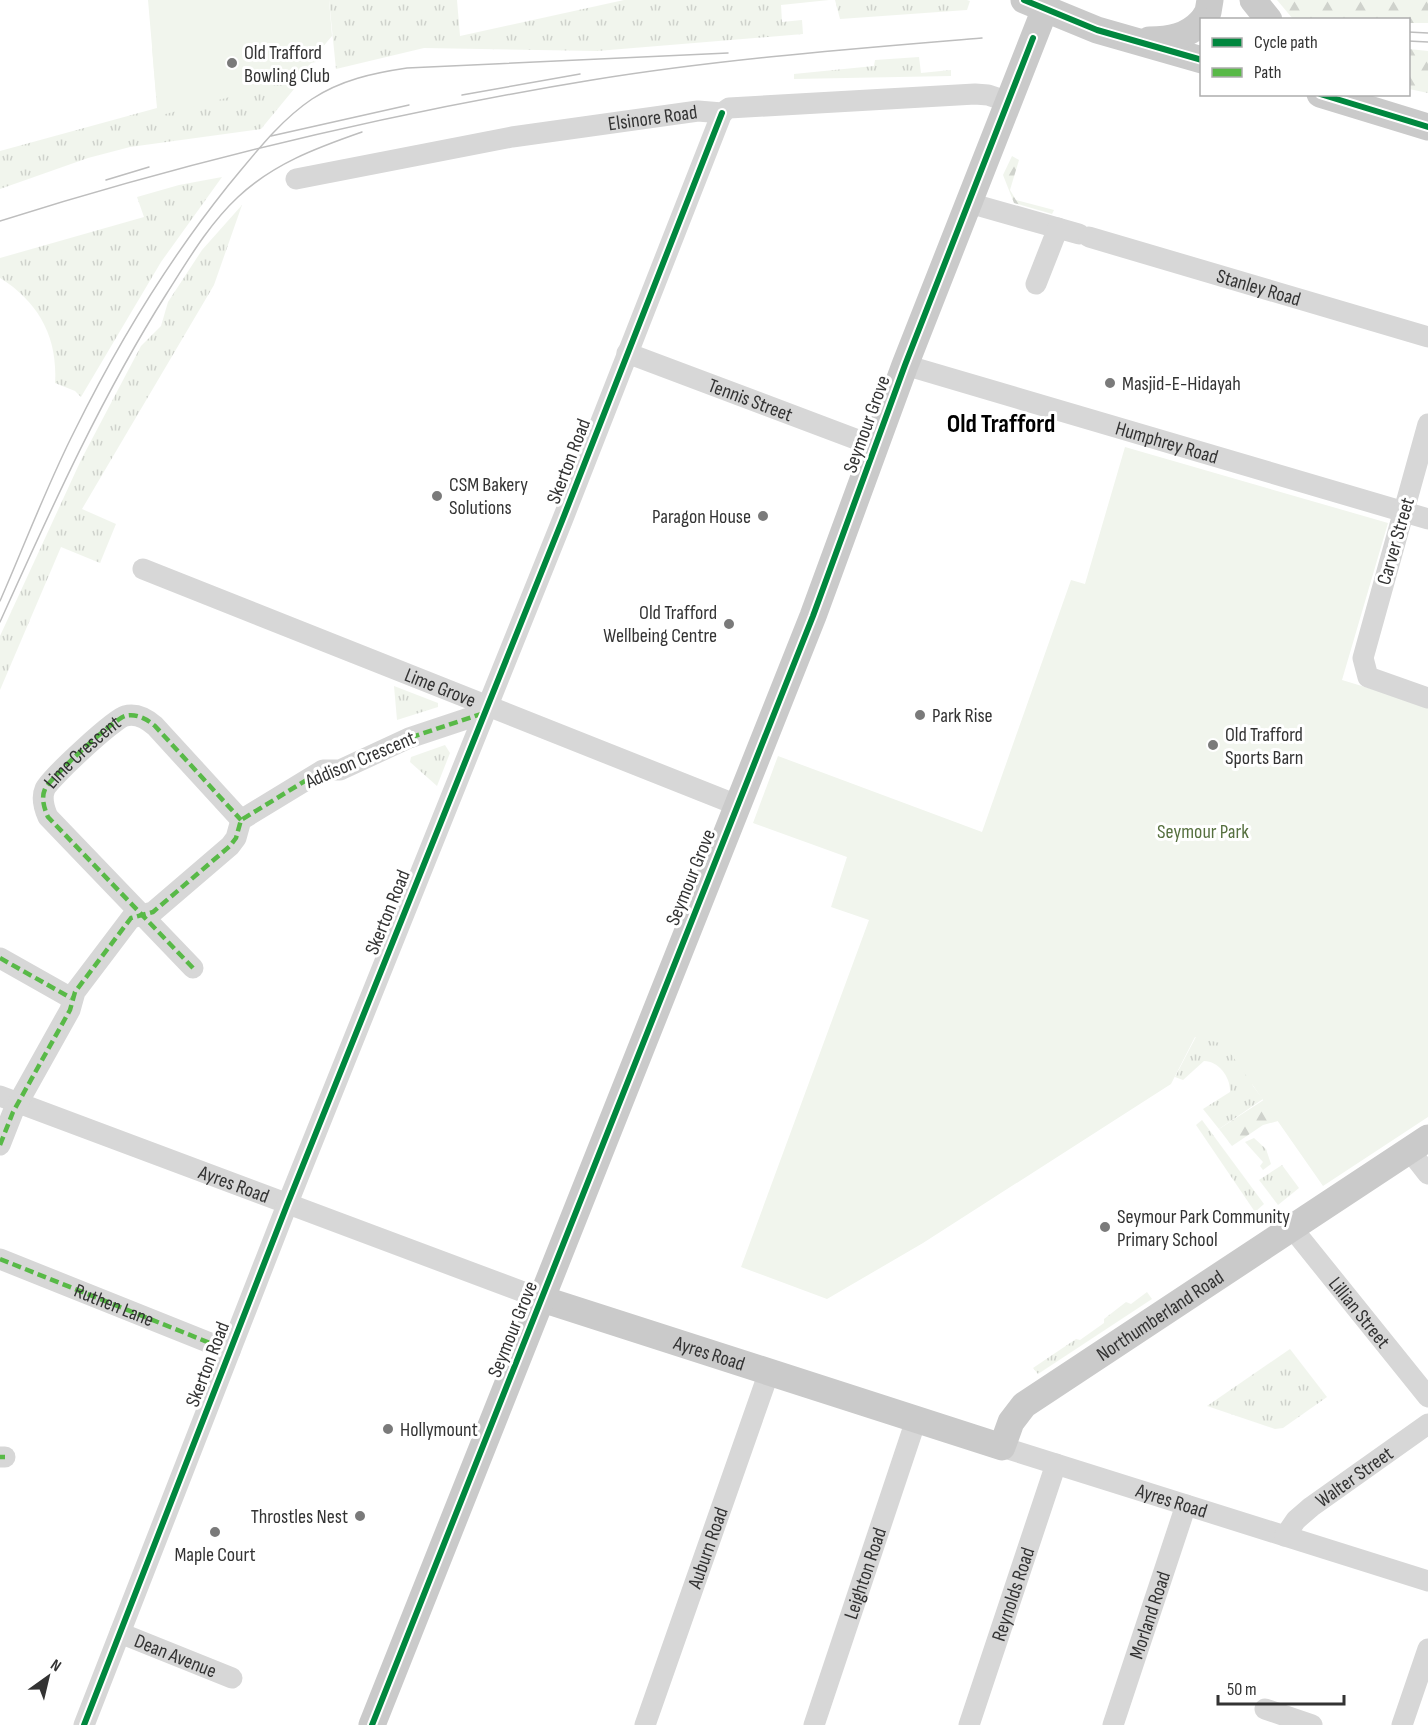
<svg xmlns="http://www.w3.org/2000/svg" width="1428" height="1725" viewBox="0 0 1428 1725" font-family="'Sofia Sans Condensed',sans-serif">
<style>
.grass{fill:url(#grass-tufts)}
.forest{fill:url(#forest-firs)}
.park{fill:#f1f5ed}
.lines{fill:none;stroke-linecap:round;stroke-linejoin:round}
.minor{stroke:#d7d7d7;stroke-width:21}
.major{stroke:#cacaca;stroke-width:27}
.tram{stroke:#bebebe;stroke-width:1.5}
.quiet{stroke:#58b947;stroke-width:4.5;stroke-dasharray:9 4.5;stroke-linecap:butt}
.cycleway-casing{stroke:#fff;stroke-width:10}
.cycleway{stroke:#00873e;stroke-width:6}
.poi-dot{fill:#7a7a7a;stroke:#fff;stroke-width:2}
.labels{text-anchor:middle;stroke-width:6;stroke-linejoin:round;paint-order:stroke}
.poi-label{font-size:20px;fill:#333;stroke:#fff;text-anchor:start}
.street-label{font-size:20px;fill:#333;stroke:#fff}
.park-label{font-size:20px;fill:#56703f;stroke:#fff}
.district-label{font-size:26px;font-weight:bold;fill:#000;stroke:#fff}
</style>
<defs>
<pattern id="grass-tufts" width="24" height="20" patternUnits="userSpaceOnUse" patternTransform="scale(1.5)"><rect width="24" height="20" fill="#f1f5ed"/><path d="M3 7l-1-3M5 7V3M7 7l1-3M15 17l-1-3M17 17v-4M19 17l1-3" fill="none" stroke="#cfd2cc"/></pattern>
<pattern id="forest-firs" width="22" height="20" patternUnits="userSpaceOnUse" patternTransform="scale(1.5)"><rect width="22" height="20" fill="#f1f5ed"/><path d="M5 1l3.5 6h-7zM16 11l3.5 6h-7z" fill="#cfd2cc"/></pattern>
</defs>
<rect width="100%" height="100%" fill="#fff"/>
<!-- grass -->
<g class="grass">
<path d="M329,0H457L460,36L624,0H829L781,5L782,22L802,20L803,34L597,51L424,48L336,69Z"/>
<path d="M835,0H967L970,1L967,10L840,19Z"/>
<path d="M152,48L301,69L299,83L261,129L130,147L88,158L0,189V151L157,108Z"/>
<path d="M919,57L921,73L951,70V76L794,79V74L874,66L875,60Z"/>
<path d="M222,177L161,262L81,397L75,391L55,383C58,338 39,302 0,278V258L144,217L137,197L179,185Z"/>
<path d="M242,205L214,285L82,509L116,524L100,563L61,547L0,690V636L81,460L141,346L161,326L168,302L202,250Z"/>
<path d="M394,686L438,703V707L397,720Z"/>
<path d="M445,745L450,753L437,786L410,762L411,757Z"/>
<path d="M1226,979L1253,1086L1263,1099L1219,1129L1203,1109L1230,1092C1231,1078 1219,1061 1204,1061L1183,1080L1175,1077Z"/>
<path d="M1202,1120L1264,1204L1255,1212L1196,1125Z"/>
<path d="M1254,1138L1266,1149L1271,1164L1263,1170L1260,1166L1263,1162L1245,1142Z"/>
<path d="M1282,1165L1299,1188L1278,1205L1259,1180Z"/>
<path d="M1147,1292L1152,1299L1038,1374L1033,1368L1076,1339L1080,1340L1104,1323V1319L1126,1302L1131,1304Z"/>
<path d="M1290,1349L1327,1397L1283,1428L1275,1429L1207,1406Z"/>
</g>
<!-- forest -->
<g class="forest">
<path d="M1277,0H1428V23H1409L1408,20L1293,19Z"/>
<path d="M1409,49L1428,51V93L1409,89Z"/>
<path d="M1012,156L1019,160L1010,190L1016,200L1054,210L1052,214L1014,203L1003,175Z"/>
<path d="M1360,1037L1278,1121L1263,1125L1232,1146L1219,1129Z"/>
</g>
<!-- park -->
<g class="park">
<path d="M148,0H329L332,36L321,49L322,61L311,63L298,79L158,116Z"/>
<path d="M1125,447L1388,523L1342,680L1428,706V1117L1323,1186L1224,1044L1195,1037L1171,1084L923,1243L827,1299L741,1267L869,920L831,907L847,857L753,823L778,756L982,832L1071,580L1085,584Z"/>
</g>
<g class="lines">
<!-- minor -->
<g class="minor">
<path id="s1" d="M296,179L512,137L698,111L722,113L729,108L975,94L988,95L1009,102"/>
<path d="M969,203L1079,234"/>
<path id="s2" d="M1089,237L1428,337"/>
<path d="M1036,284L1058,228"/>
<path id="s3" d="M627,353L874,446"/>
<path id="s4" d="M905,365L1428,519"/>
<path d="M1428,424L1363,658L1368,677L1428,698"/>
<path id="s5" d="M143,569L737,805"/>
<path d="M0,958L71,998"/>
<path d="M193,968L48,817C44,808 41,798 45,789C50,778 114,719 125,716C136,713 147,719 155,726L241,820"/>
<path id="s6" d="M0,1096L542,1299"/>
<path d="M0,1145L13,1112L70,1010L75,992L131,918L153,912L230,846L236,838L241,820L323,770H340L409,738L484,713"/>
<path d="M1410,1151L1428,1174"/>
<path id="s7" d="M1292,1228L1428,1397"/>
<path id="s8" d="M0,1259L230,1351"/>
<path id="s9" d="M1002,1447L1428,1581"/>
<path d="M0,1457H5"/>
<path id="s10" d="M1285,1536L1296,1520L1311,1507L1428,1424"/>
<path id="s11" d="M120,1633L232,1678"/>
<path d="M1265,1709L1312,1725"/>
<path d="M84,1725L287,1205L562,521L722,113"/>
<path id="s12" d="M645,1725L769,1372"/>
<path id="s13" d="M814,1725L916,1420"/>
<path id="s14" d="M969,1725L1056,1464"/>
<path id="s15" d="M1113,1725L1186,1505"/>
<path d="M1402,1725L1428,1649"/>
</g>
<!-- major -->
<g class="major">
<path d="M1024,0L1097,30L1202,60"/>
<path d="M1253,0L1269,20"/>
<path d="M1203,20L1208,12L1210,0"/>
<path d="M1149,40C1170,40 1187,37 1202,21"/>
<path d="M1320,94L1428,127"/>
<path id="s16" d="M542,1299L1002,1447L1011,1422L1024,1405L1428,1138"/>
<path d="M372,1725L813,616L905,365L1045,9"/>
</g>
<!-- tram -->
<g class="tram">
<path d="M1408,32L1428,33"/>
<path d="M1408,41L1428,42"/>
<path d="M462,95L580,74"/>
<path d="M271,136L409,105"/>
<path d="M106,180L149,167"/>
<path d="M0,221C194,160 391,113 592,80C721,59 851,49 982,38"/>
<path d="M0,601C25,544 47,485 75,430C117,345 168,261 227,187C253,156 278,122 312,99C341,80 373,73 407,68L728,53"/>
<path d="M0,622C51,509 101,397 167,293C188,260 209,224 238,197C273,164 316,148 362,132"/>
</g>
<!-- quiet -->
<g class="quiet">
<path d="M0,958L71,998"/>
<path id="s17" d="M193,968L48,817C44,808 41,798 45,789C50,778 114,719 125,716C136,713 147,719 155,726L241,820"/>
<path d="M0,1145L13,1112L70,1010L75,992L131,918L153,912L230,846L236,838L241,820L323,770H340L409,738L484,713"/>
<path d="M0,1259L230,1351"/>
<path d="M0,1457H5"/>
</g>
<defs>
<g id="cycleway">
<path d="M1024,0L1097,30L1202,60"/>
<path d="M1320,94L1428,127"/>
<path d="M84,1725L287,1205L562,521L722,113"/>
<path d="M372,1725L813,616L905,365L1033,38"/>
</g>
</defs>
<!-- cycleway casing -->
<use href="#cycleway" class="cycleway-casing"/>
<!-- cycleway -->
<use href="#cycleway" class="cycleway"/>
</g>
<!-- markers -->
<g class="poi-dot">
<circle cx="232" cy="63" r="6"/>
<circle cx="1110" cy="383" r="6"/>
<circle cx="437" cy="496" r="6"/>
<circle cx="763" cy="516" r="6"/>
<circle cx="729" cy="624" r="6"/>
<circle cx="920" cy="715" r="6"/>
<circle cx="1213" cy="745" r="6"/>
<circle cx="1105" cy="1227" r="6"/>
<circle cx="388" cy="1429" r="6"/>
<circle cx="360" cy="1516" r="6"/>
<circle cx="215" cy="1532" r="6"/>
</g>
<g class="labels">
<!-- poi labels -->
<g class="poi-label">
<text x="244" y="59">Old Trafford<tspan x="244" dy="23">Bowling Club</tspan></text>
<text x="1122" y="390">Masjid-E-Hidayah</text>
<text x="449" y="491">CSM Bakery<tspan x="449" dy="23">Solutions</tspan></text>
<text x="751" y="523" text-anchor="end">Paragon House</text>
<text x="717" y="619" text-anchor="end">Old Trafford<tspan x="717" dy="23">Wellbeing Centre</tspan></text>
<text x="932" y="722">Park Rise</text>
<text x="1225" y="741">Old Trafford<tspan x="1225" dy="23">Sports Barn</tspan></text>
<text x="1117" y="1223">Seymour Park Community<tspan x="1117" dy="23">Primary School</tspan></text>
<text x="400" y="1436">Hollymount</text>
<text x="348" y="1523" text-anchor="end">Throstles Nest</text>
<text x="215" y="1561" text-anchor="middle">Maple Court</text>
</g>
<!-- street labels -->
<g class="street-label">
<text dy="7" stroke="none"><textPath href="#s1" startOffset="362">Elsinore Road</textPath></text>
<text dy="7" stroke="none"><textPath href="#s2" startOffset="177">Stanley Road</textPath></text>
<text dy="7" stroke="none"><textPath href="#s3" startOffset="132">Tennis Street</textPath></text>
<text transform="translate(866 424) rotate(-70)" y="7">Seymour Grove</text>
<text dy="7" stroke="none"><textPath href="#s4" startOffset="273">Humphrey Road</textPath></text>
<text transform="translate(568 461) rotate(-69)" y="7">Skerton Road</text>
<text transform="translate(1395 541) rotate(-74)" y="7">Carver Street</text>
<text dy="7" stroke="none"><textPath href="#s5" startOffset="320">Lime Grove</textPath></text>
<text dy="7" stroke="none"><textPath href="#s17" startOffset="291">Lime Crescent</textPath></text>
<text transform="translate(360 759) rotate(-23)" y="7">Addison Crescent</text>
<text transform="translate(690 877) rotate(-68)" y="7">Seymour Grove</text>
<text transform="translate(387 912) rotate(-68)" y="7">Skerton Road</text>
<text dy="7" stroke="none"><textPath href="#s6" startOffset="250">Ayres Road</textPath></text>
<text dy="7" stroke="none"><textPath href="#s8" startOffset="123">Ruthen Lane</textPath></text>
<text dy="7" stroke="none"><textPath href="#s7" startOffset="108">Lillian Street</textPath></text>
<text dy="7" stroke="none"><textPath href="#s16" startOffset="694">Northumberland Road</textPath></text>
<text transform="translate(512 1329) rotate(-68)" y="7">Seymour Grove</text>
<text dy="7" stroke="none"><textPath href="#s16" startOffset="176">Ayres Road</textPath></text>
<text transform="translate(207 1364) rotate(-69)" y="7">Skerton Road</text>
<text dy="7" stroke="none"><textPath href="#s10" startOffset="92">Walter Street</textPath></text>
<text dy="7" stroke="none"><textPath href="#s9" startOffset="178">Ayres Road</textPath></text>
<text dy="7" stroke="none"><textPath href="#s12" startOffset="188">Auburn Road</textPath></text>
<text dy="7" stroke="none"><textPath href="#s13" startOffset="160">Leighton Road</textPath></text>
<text dy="7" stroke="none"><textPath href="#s14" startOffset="138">Reynolds Road</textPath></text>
<text dy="7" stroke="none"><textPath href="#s15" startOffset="116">Morland Road</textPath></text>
<text dy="7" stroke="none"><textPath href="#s11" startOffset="60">Dean Avenue</textPath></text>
</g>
<!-- park labels -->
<g class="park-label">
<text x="1203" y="838">Seymour Park</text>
</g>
<!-- district labels -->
<g class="district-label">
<text x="1001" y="432">Old Trafford</text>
</g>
</g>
<!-- legend -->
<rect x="1200" y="18" width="210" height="78" fill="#ffffff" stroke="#adadad" stroke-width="1.5"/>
<rect x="1212" y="38" width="30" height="9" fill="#00873e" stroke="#adadad" stroke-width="1.5"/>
<text x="1254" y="48" font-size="18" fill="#333333">Cycle path</text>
<rect x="1212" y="68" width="30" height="9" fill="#58b947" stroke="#adadad" stroke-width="1.5"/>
<text x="1254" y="78" font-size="18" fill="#333333">Path</text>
<!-- north arrow -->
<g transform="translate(48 1677) rotate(34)" stroke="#ffffff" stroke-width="4.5" paint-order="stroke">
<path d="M0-4.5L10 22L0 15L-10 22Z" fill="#333333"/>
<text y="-9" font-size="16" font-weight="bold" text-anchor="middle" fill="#333333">N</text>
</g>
<!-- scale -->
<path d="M1218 1695v9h126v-9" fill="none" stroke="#333333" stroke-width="3"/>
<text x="1227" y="1695" font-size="18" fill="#333333" stroke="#ffffff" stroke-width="4.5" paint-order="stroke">50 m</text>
</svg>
